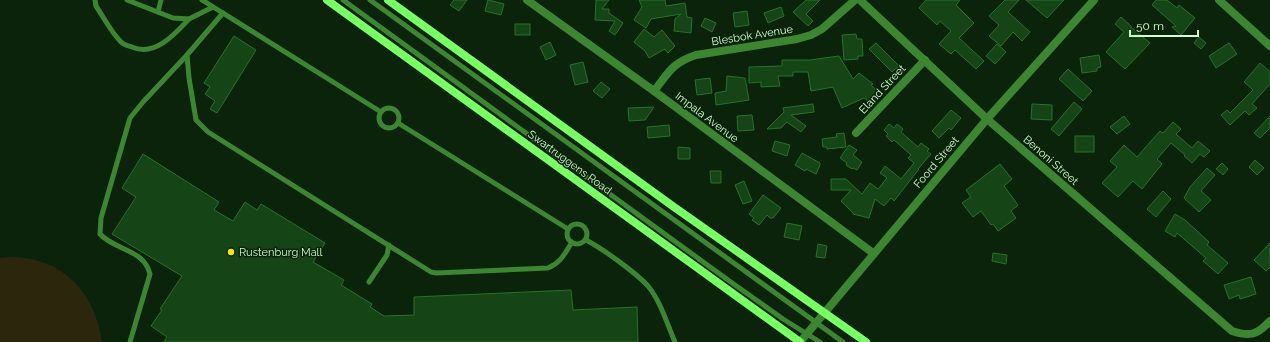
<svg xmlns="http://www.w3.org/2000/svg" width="1270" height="342" viewBox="0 0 1270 342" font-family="Raleway,sans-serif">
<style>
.green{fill:#2c260d}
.building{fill:#154517;stroke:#257328}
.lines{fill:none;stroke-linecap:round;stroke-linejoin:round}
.service{stroke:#3c8631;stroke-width:5}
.minor{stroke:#3c8631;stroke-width:8}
.secondary{stroke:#78ff63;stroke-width:8}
.poi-dot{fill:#f7e700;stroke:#0b220b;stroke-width:1.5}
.labels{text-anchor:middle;stroke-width:3;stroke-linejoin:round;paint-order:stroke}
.street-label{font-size:11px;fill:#ceffcc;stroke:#0b220b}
.poi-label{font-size:11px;fill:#ceffcc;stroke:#0b220b;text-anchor:start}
</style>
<rect width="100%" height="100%" fill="#0b220b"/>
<!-- green -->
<path class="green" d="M11,257C63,257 95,293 102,342H0V258Z"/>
<!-- building -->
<g class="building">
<path d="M454,0H467L459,11L450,5Z"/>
<path d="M488,0L504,4L501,15L485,11Z"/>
<path d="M596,0H609L602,9H609V13L623,23L615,35L609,31L615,21L595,20Z"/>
<path d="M639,0H665L666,6L685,3L687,17L692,18L691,33L674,31L675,19L681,14L651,19L646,28L634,20L642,7Z"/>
<path d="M806,0H820L806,14L813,21L808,26L793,12Z"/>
<path d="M926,0H960L956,5L974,23L959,38L984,61L976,69L955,50L951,54L939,44L951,31L940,21L937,25L919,8Z"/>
<path d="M1005,0H1019L1008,12L1030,32L1022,41L1013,32L1001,46L989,36L999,25L989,16Z"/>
<path d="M1026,0H1064L1047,18Z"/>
<path d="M1156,0H1167L1177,8L1179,5L1195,18L1181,35L1172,27L1176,26L1152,5Z"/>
<path d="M781,7L784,16L768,23L764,13Z"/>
<path d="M747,11L749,25L735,27L733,13Z"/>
<path d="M1121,17L1131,26V27L1150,43L1125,69L1106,52L1124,32L1115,24Z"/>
<path d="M705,18L716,23L712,32L701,26Z"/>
<rect x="515" y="24" width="15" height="11"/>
<path d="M644,29L654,37L662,30L675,46L668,53L665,49L649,58L645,51L634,42Z"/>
<path d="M856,34L857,39H862L863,56H858V59L844,60L842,35Z"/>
<path d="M234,36L256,50L217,113L210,109L215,101L205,94L210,87L204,83Z"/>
<path d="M1199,37L1206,43L1201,49L1194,43Z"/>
<path d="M550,42L556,55L546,60L540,47Z"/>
<path d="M876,43L899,66L892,72L869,49Z"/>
<path d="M1229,43L1237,54L1216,68L1209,56Z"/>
<path d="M997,44L1006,52L995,64L986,56Z"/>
<path d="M1099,55L1101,67L1097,68V71L1082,73L1080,58Z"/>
<path d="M839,56L853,79L859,73L873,84L871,85L880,94L873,102L870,99L868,101L864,98L842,108L833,87L811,91L808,72H793V76H778L780,86L761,87V82L749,83V67L782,66V60H810Z"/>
<path d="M583,62L588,82L575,85L570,65Z"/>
<path d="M1260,63L1270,72V84L1252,104L1257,108L1249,115L1245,111L1230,125L1221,115L1227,110L1230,113L1253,90L1244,82Z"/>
<path d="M1068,69L1092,91L1083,101L1059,79Z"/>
<path d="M727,76L745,78L749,100L716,105L715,93L726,91Z"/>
<path d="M710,78L712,93L697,95L695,80Z"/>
<path d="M601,82L610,89L602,98L593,91Z"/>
<path d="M1074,102L1082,109L1059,136L1051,129Z"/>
<path d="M813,104L814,112L791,115L806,126L801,132L787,122L781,128L767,129L784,112L783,108Z"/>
<path d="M1032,104L1052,105V120L1031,119Z"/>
<path d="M654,107L645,120L629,121L628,108Z"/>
<path d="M951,110L961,118L951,130L949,128L939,138L932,131Z"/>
<path d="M752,115L754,130L738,131L737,116Z"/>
<path d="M1124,116L1130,124L1117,134L1110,127Z"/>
<path d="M1270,116V128L1260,138L1254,133Z"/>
<path d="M1173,122L1181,129L1176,134L1192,148L1198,141L1210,151L1204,157L1200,154L1192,163L1184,156L1185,155L1171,143L1157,159L1162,164L1142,189L1133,181L1118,197L1102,183L1117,167L1110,161L1124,145L1137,157L1160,131L1163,133Z"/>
<path d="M889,124L894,128L897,124L903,129L901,132L918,147L921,143L929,149L927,151L931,154L918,169H919L894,201L891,198L884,206L875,199L869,218L853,214V213L841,201L851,190H831V179H846L862,194L870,183L878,189L887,178L880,173L885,166L901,179L914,163L908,158L911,155L894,140L892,142L886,136L888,134L884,130Z"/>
<path d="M669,125L670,136L648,138L647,127Z"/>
<path d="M844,133L846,147L827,149V147H823L822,139L837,137L836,134Z"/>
<rect x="1075" y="136" width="19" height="16"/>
<path d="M775,141L790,145L787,156L772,151Z"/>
<path d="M849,145L857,150L853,155L862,162L857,170L853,168L852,169L846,165L847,163L840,158Z"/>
<path d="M678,147L690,148V159H678Z"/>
<path d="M802,153L820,163V165L816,174L806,169L805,171L795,165Z"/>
<path d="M143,154L219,202L214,210L233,221L245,202L257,210L261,204L325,243L313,262L344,280L341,285L372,304L370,307L384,316L414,315V297L571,290L573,310L637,307L638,342H164L167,337L151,326L162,310L160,309L182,276L112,234L136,197L122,188Z"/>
<path d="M1255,160L1264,168L1257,175L1249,167Z"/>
<path d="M1222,163L1228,169L1223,175L1216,169Z"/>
<path d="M1000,164L1012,179L1004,186L1018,205L1011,211L1016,218L998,231L993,224L991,225L981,211L973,217L962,203L971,197L966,190Z"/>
<path d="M1207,168L1215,175L1201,191L1211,200L1199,212L1184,198L1190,187Z"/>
<path d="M710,171H721V183H711Z"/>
<path d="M744,181L752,201L743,204L735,185Z"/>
<path d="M1163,191L1171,199L1156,217L1147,209Z"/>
<path d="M763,195L781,208L773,218H770L767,215L759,225L752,220L754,218L749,214Z"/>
<path d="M1175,214L1185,220L1209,242L1207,245L1228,263L1218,274L1203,261L1206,258L1177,233L1175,237L1165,231Z"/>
<path d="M787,223L802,226L799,240L784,237Z"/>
<path d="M1270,243V267L1266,271L1254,260Z"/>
<path d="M818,244L827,246L825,258L816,257Z"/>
<path d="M993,253L1007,255L1006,264L992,261Z"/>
<path d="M1251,277L1256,294L1240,299L1239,295L1229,299L1224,285Z"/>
</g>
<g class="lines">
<!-- service -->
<g class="service">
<path d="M95,0L96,6C104,18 111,32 121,42C124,45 129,46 132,47C155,57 175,34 189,19"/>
<path d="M127,0L173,18L189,19L213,7"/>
<path d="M202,0L381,112"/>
<path d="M343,0L728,280L783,319L820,342"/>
<path d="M370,0L843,342"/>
<path d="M158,12L161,0"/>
<path d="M187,55L189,78L196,120L208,132L431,272L436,273L548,268C561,263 565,253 572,242"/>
<circle cx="389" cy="118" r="10"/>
<path d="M398,123L568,229"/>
<circle cx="577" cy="234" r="10"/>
<path d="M586,240C603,249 635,272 648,286C661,302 667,324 675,342"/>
<path d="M369,282L387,255L389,245"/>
<path d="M130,342L150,274C144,249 114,250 100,234L101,218L130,118L143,102L187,55L223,13"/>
</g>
<!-- minor -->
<g class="minor">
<path d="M527,0L654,91L873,253"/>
<path d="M860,0L987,119L1232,331C1250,337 1257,335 1270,321"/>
<path d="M1219,0L1270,46"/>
<path d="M654,91C669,72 672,63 696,55L797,39L811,35L822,29L855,0"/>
<path d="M856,133L925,60"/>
<path d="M800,342L987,119L1094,0"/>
</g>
<!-- secondary -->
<g class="secondary">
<path d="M327,0L800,342"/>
<path d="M388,0L674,207L866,342"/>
</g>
</g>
<!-- markers -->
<circle class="poi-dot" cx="231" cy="252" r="4"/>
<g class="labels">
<!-- street labels -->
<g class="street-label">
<text transform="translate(752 35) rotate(-9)" y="4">Blesbok Avenue</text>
<text transform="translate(882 89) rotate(-47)" y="4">Eland Street</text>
<text transform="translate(707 117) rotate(37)" y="4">Impala Avenue</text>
<text transform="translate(1051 160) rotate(41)" y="4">Benoni Street</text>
<text transform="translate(570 162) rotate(36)" y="4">Swartruggens Road</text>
<text transform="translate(936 162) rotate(-50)" y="4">Foord Street</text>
</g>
<!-- poi labels -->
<g class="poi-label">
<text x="239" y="256">Rustenburg Mall</text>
</g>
</g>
<!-- scale -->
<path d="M1130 30v6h68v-6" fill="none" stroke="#ceffcc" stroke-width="2"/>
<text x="1136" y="30" font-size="12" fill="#ceffcc" stroke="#0b220b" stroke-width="3" paint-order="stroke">50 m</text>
</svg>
